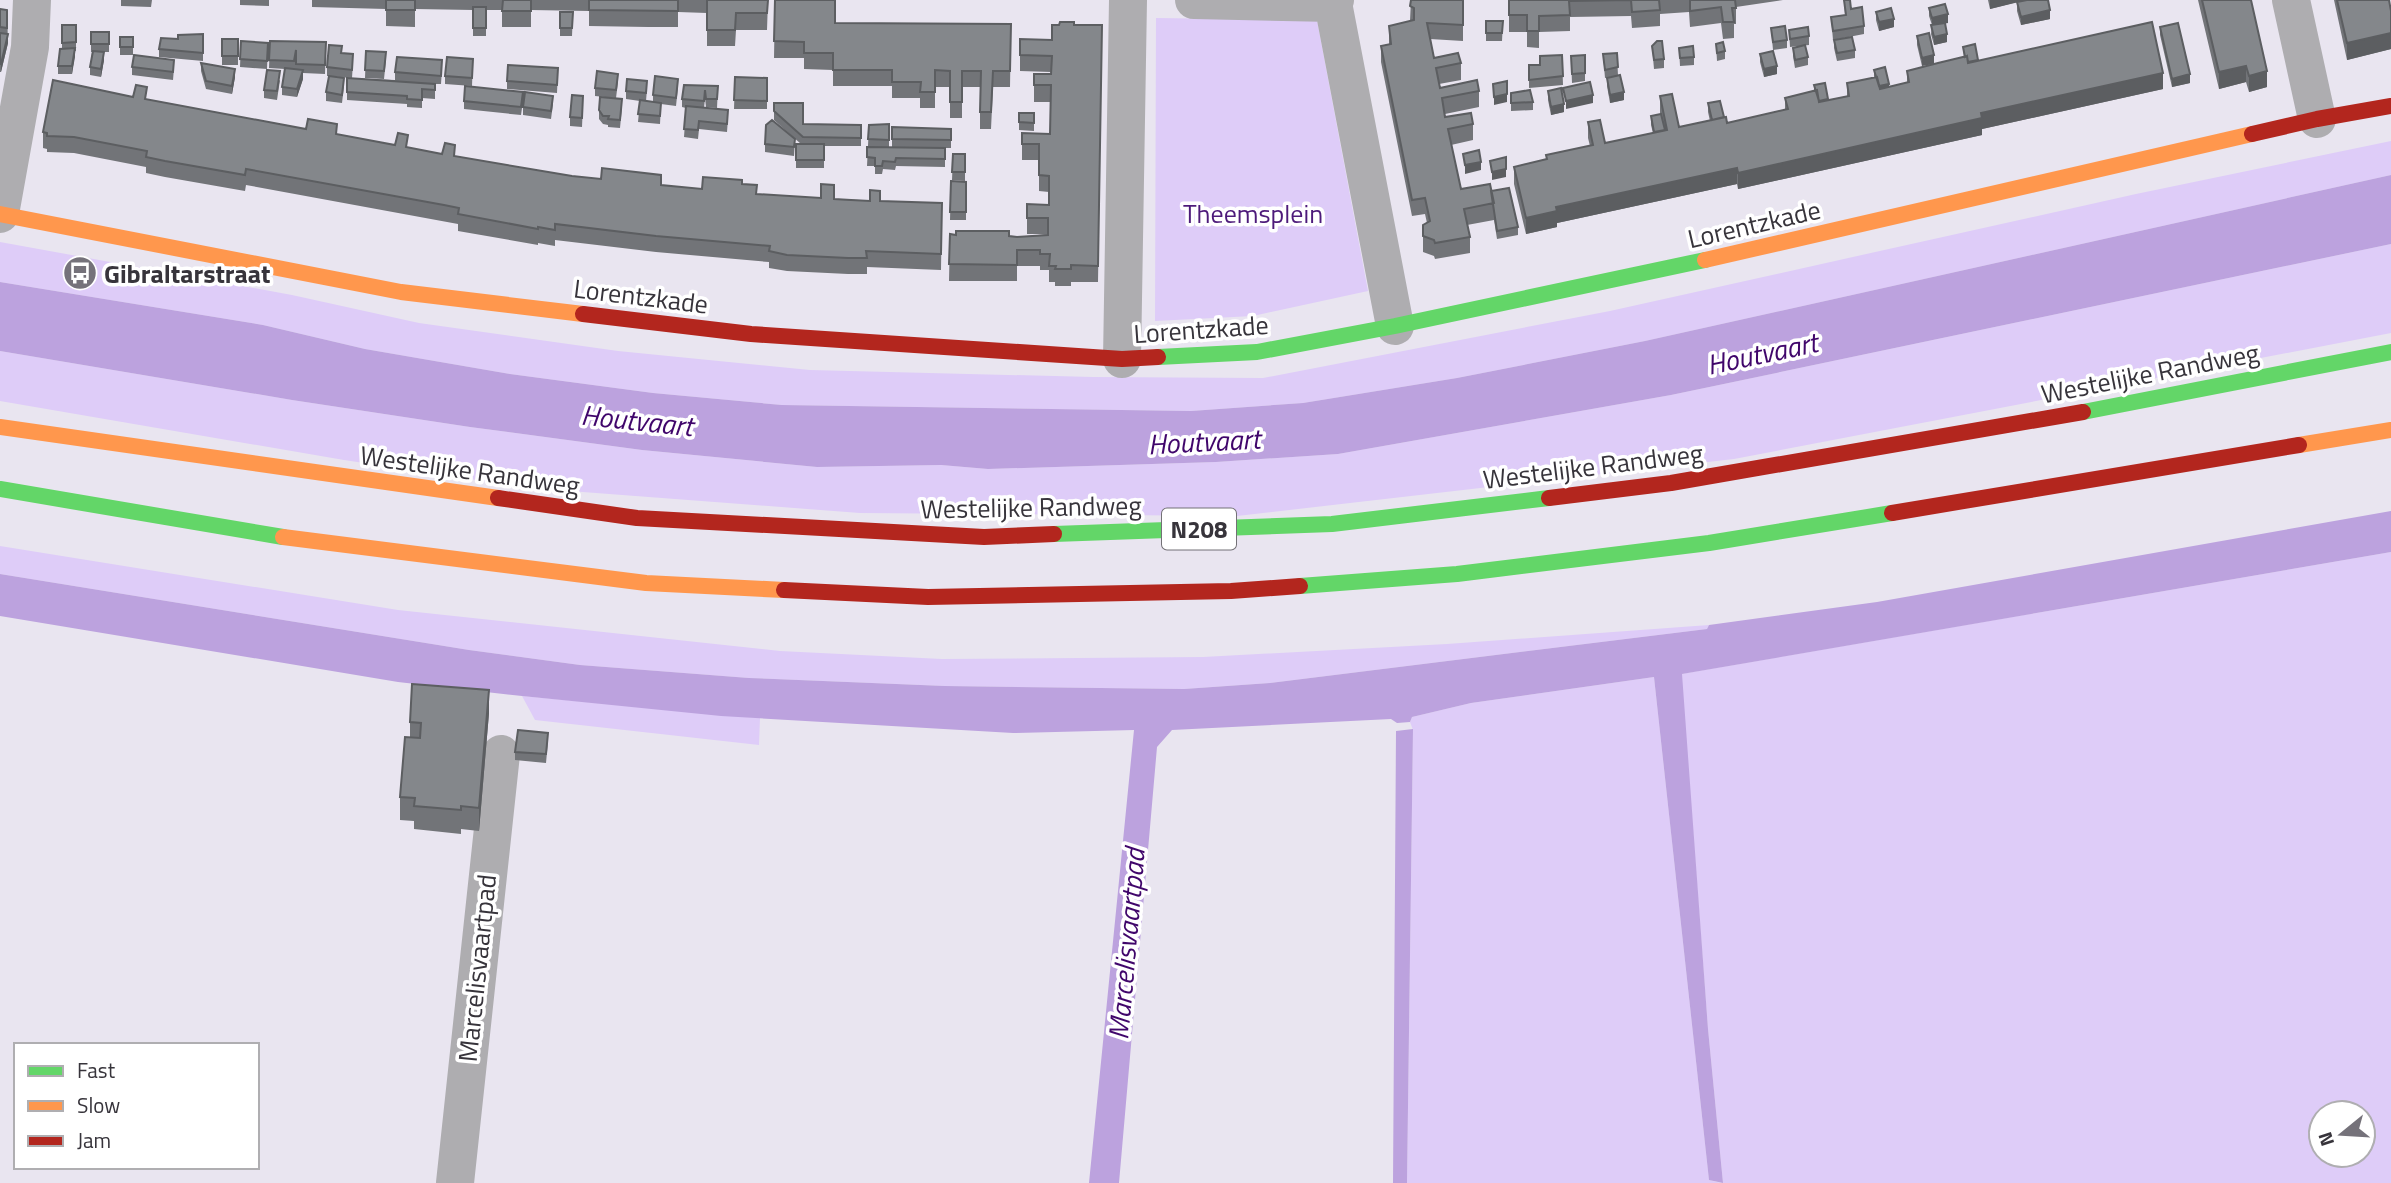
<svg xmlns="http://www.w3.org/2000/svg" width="2391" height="1183" viewBox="0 0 2391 1183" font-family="'Titillium Web',sans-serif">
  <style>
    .green { fill: #deccf8; fill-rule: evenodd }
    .water { fill: #bca2de }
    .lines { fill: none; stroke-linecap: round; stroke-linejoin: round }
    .street { stroke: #aeadb0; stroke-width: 38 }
    .fast { stroke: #63d668; stroke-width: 16 }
    .slow { stroke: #ff974d; stroke-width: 16 }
    .jam { stroke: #b3261e; stroke-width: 16 }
    .wall { fill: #727478 }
    .shaded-wall { fill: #5c5e61 }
    .building { fill: #84878b; stroke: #5c5e61; stroke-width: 2 }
    .labels { text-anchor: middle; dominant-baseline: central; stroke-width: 7; stroke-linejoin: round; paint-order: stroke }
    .shield { fill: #fff; stroke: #737176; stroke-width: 2 }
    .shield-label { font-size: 24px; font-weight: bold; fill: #37343b }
    .park-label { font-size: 26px; fill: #4d1a7a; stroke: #fff }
    .street-label { font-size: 26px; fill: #37343b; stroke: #fff }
    .poi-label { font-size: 26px; font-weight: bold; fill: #37343b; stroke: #fff; text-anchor: start }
    .water-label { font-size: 28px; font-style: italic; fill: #40066b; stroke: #fff }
  </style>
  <rect width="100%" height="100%" fill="#e9e5f0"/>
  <path class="green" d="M1156,18L1317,20L1368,291L1253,316L1155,321Z
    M2391,141V175L1645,341L1457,378L1303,403L1191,411L782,405L653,393L510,374L365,349L263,325L0,282V242L292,295L419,323L618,351L810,370L1093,377L1263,378L1610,311L2136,194Z
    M2391,244V333L1734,459L1237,516L860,513L530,488L344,460L0,401V351L292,400L470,427L642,450L817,467L941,465L988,469L1216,462L1338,454L1671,395Z
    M0,546L398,610L780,651L942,659L1203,657L1447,644L1709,625L1707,629L1270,683L1184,689L945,686L749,678L580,665L469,650L0,574Z
    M2391,552V1183H1723L1708,1029L1681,674ZM2321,1113H2363V1155H2321Z
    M1654,677L1709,1180L1721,1183H1407L1413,730L1410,722L1412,717L1471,703Z
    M522,696L760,718L759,745L535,720Z"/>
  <path class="water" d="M2391,175V244L1671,395L1338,454L1216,462L988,469L941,465L817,467L642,450L470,427L292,400L0,351V282L263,325L365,349L510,374L653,393L782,405L1191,411L1303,403L1457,378L1645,341Z
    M2391,511V552L1682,674L1708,1029L1723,1183L1709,1180L1654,677L1471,703L1412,717L1410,722L1397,723L1391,719L1172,730L1157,747L1119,1183H1089L1134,730L1013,733L721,716L522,696L398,682L0,616V574L469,650L580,665L749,678L945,686L1184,689L1270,683L1707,629L1709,625L1877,602Z
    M1413,729L1407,1183H1393L1396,731Z"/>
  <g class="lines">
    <path class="street" d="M1194,0L1333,3
      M1335,0L1333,3L1395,326
      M2291,0L2317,119
      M0,214L30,47L32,0
      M1122,359L1128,0
      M455,1183L501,754"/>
    <path class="fast" d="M1158,357L1257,352L1395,326L1705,260
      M2083,412L2391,352
      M0,489L283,537
      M1054,534L1332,524L1549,498
      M1300,586L1457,574L1709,543L1892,513"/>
    <path class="slow" d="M0,214L401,292L583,314
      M1705,260L2252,134
      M0,427L498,498
      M2299,445L2391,430
      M283,537L646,583L784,590"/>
    <path class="jam" d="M2252,134L2317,119L2391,106
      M583,314L751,334L1122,359L1158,357
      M498,498L637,518L984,537L1054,534
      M1549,498L1671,483L2083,412
      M1892,513L2299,445
      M784,590L928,597L1231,591L1300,586"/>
  </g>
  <path class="wall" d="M121,0H152L151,7L121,6Z
    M240,0H269V6L240,5Z
    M312,0H768L767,30H736L735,46H707V13L678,12V27H648L589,26V11L531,10V27H502V10H486V36H473V10L415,9V27L386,26V9L312,7Z
    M775,0L835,23L1011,24L1010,87H993L991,129H980V87H962V118H950V87H935V108H920V98H892V86H833V70L804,69V58H774Z
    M1411,0H1463V41L1430,39L1434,58L1461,63V80L1439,84L1440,88L1479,91V107L1445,114V117L1473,124V140L1451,145L1461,189L1491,191L1518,227V235L1497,239L1494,220L1467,225L1470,237V253L1435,259L1434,256L1423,252V225L1427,223L1425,214L1412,216L1381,62V46L1389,44V26L1410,21Z
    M1509,0H1783L1736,7V24H1734V38L1723,39L1721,23L1690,27L1689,12L1660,14V26L1632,28L1631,16L1570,17V31L1539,32V48L1527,47V32H1509Z
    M1844,0L1864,26V34L1833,40L1831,17L1845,15Z
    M1988,0H2027L2050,19L2021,25L2017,11V2L1990,9Z
    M2198,0H2251L2267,87L2249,92L2246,82L2219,89Z
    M2334,0H2389L2391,11V49L2347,60Z
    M1929,8L1948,23H1945L1947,42L1934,45L1931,34L1932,25L1929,16Z
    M0,9L7,10L8,43L1,72H0Z
    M560,12H573L572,36H560Z
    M1876,12L1894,27L1879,31L1876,20Z
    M1486,21H1503L1502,41H1486Z
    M62,25H76V51H75L72,74H58V66L62,49Z
    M1074,25H1102L1098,282H1071V286H1055V282H1049V270H1040V266H1017V281H949L950,234L1017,237L1048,234H1027V204L1049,205V192L1039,191V160H1022V144L1050,134V102H1034V74H1051V72L1020,71V39L1052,40Z
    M2160,27L2190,83L2172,87L2160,35Z
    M1771,28L1787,40V48L1773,50Z
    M1789,30L1809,36V45L1790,47Z
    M91,32H109V52H104V60L101,77L90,75V67L92,52H91Z
    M1929,33L1922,66L1917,45V36Z
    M203,34V61L159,57V49L178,39Z
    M133,37V55H120V47Z
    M222,39H238V65H222Z
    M1834,40L1855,50V58L1837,61L1834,48Z
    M241,41L268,43L267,69L240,67Z
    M270,41L326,42L325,74L303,73V79L297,97L282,95V87L285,69L269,68Z
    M1716,44L1725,51V59L1717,61Z
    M1652,46L1664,59V68L1654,69Z
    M1963,47L1978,61L2163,89L1982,129V135L1738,189L1737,184L1557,223V227L1526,234L1514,184V167L1546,159V155L1590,146L1588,138V122L1605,143L1653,133L1651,125V116L1660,114V96L1679,127L1710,121L1708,112V103L1724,118L1727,123L1785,110V98L1814,91V85L1828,100L1847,96V83L1874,78V70L1889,87L1907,83V71L1964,57Z
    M1679,48L1694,57V65L1680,66Z
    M1793,48L1808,57V65L1795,68L1793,56Z
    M366,51L386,60L384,79L365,78Z
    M342,53L353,62L352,78L327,76V67Z
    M1617,53L1618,76L1624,100L1610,103L1607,86V78L1615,76L1605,78L1603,54Z
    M1760,54L1777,74L1764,77L1760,62Z
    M1562,55L1563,85L1529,88V65H1540Z
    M1585,55V81L1572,83L1571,56Z
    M473,59L472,86L445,84V76Z
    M201,63L235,77L232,94L206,89L201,71Z
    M132,67L174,68L173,80L132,75Z
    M558,68L557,93L507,89V81Z
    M442,69L441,84H435V99L422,98V108L407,107V104L347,100V78L395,80V72Z
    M735,77L767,78V109H734Z
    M280,80L277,100L264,98V90Z
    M618,82L616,98L622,107L620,128L608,127V125L603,124L599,119V110L615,98L595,96V88Z
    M344,86L342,103L326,101V92Z
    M718,86L717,108L706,107L705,98L704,108L728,118L727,132L699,129L698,139L684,137L686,108L682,107V99Z
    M678,87L676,106L661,104L660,124L638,122L640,101L626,99V91L647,89L646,101L653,102V95Z
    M1548,91L1564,112L1551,115L1548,100Z
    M1511,93L1533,102V110L1511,111Z
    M133,97L408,148L572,176L702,189L742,184L757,194L834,199L942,203L941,270L867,267V274H848L787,271L769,268V262L656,252L555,240V246L538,243V245L458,231V224L246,185L245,191L165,177L146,173V167L74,153L47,152V149L43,148V132Z
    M464,101H523L521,115L464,109Z
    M774,103L803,124L861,125V146H824V168H796V144H801L774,120Z
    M553,104L551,119L523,115V107Z
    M583,104L582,127L570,126V117Z
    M1019,113H1034V131L1019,130Z
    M889,124V147H892V127L951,129V148H945V167L896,166L895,170L883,169L882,174H875V166H867L869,125Z
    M795,139L794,156L765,152V144Z
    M953,154H965V181L952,180Z
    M951,181L966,182V220H950Z
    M489,713L479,831L461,829V834L414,829V821L400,820V797L410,737V722Z
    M548,741L546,763L515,760V752Z"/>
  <path class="shaded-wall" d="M1990,0H2027L1990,9Z
    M2050,10V19L2021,25V17Z
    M1948,14V23L1932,26V18Z
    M1894,19V27L1879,31V22Z
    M2391,33V49L2347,60V43Z
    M8,34V43L1,72V64Z
    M1947,34V42L1934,45V37Z
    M75,48V57L72,74V66Z
    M104,52V60L101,77V69Z
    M1934,55V64L1922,66V58Z
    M1777,66V74L1764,77V69Z
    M2246,66V82L2219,89V72Z
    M235,69V77L232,94V86Z
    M303,70V79L297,97V89Z
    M2267,71V87L2249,92V76Z
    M2163,73V89L1982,129V135L1738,189V173L1981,113Z
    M2190,74V83L2172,87V79Z
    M1889,84V92L1878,94V86Z
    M1624,92V100L1610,103V95Z
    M1507,94V102L1494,105V97Z
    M1593,95V103L1566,109V101Z
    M1564,104V112L1551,115V107Z
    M1481,162V170L1465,174V165Z
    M1737,168V184L1557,223V227L1526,234V218L1556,207Z
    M1506,169V177L1492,180V172Z
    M489,690V713L479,831V808Z"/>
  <path class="building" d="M386,0H415V10H386Z
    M503,0H531V11H502Z
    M589,0H678V11L589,10Z
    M707,0H768L767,13H736L735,30H707Z
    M775,0H835V23L1011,24L1010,71H993L991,112H980L981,71H962V102H950V71L935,70V92H920L921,82H892V70H833V53H804V42L774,41Z
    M1411,0H1463V25L1427,23L1434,58L1458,53L1461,63L1436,68L1440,88L1477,80L1479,91L1442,98L1445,117L1471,113L1473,124L1448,129L1461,189L1490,184L1494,203L1464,209L1470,237L1435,243L1434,240L1423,236V225L1430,221L1425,198L1412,200L1381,46L1391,44L1389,26L1414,20V8L1410,6Z
    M1509,0H1659L1660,10L1632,12L1631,0L1569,1L1570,15L1539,16V31H1527V15H1509Z
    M1690,0H1735L1736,8H1732L1734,22H1723L1721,7L1690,11Z
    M1844,0H1850L1851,9L1862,7L1864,26L1833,31L1831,17L1846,15Z
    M2027,0H2048L2050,10L2021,17L2017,2Z
    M2202,0H2251L2267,71L2249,76L2246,66L2219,72Z
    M2337,0H2389L2391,11V33L2347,43Z
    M1945,4L1948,14L1932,18L1929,8Z
    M473,7H486V28H473Z
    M1891,8L1894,19L1879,22L1876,12Z
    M0,9L7,10V28L0,27Z
    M560,12H573L572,28H560Z
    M1486,21H1503L1502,33H1486Z
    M1060,22H1074V25H1102L1098,266L1071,265V269H1055L1056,266H1049L1050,254H1040V250H1017V265L949,264L950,234L956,235V231H1009V236L1017,237L1048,235V218H1027V204L1049,205V176L1039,175V144H1022V133L1050,134L1051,85H1034V74H1051L1052,56L1020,55V39L1052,40V25H1059Z
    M2152,22L2163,73L1981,113L1982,118L1738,173L1737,168L1556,207L1557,211L1526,218L1514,167L1547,159L1546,155L1593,145L1588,122L1600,120L1605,143L1667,130L1660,96L1672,94L1679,127L1726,117L1727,123L1788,109L1785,98L1817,90L1819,102L1849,96L1847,83L1877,77L1880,89L1909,82L1907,71L1938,63L1967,56L1968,63Z
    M1945,23L1947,34L1934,37L1931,25Z
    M2178,23L2190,74L2172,79L2160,27Z
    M62,25H76V42L62,43Z
    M1785,26L1787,40L1773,42L1771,28Z
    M1808,27L1809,36L1790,39L1789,30Z
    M91,32H109V44H91Z
    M0,33L8,34L1,64H0Z
    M1929,33L1934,55L1922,58L1917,36Z
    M203,34V53L159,49L161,38L178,39V35Z
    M120,37H133V47H120Z
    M1852,37L1855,50L1837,53L1834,40Z
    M222,39H238V56H222Z
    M241,41L268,43L267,61L240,59Z
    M270,41L326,42L325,65L296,64V50L294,61L269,60Z
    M1657,41H1662L1664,59L1654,60L1652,46Z
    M1723,42L1725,51L1717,53L1716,44Z
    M1975,44L1978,60L1968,62L1967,56L1965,57L1963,47Z
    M329,45L342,46L341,53L353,54L352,70L327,67Z
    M1805,45L1808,57L1795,60L1793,48Z
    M1693,46L1694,57L1680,58L1679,48Z
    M75,48L72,66H58L60,49Z
    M93,51L104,52L101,69L90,67Z
    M366,51L386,52L384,71L365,70Z
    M1773,51L1777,66L1764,69L1760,54Z
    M1617,53L1618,67L1605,70L1603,54Z
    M134,55L174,60L173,72L132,67Z
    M1562,55L1563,76L1529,80V65H1540V56Z
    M1585,55V73L1572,74L1571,56Z
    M397,57L442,60L441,76L395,72Z
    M447,57L473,59L472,78L445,76Z
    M201,63L235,69L232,86L206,81Z
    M508,65L558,68L557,85L507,81Z
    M1885,67L1889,84L1879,86L1874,70Z
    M285,68L303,70L297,89L282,87Z
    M267,70L280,71L277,91L264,90Z
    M597,71L618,74L616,90L595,88Z
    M1620,75L1624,92L1610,95L1607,78Z
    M329,76L344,78L342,95L326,92Z
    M655,76L678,79L676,98L653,95Z
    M735,77L767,78V101L734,100Z
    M347,78L435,84V90L422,89V100L407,99V96L347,92Z
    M627,79L647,81L646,93L626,91Z
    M53,80L133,97L136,85L147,87L145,99L306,129L308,119L337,124L336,134L395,145L398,133L408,135L406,147L442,154L445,143L455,145L454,156L572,176L601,179L602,168L661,175V185L702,189L703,177L742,180V184L757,185L756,194L821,198V184L834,185V199L851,200L870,201V190L880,191V201L942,203L941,254L866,251L867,258H848L787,255L769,251L770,246L656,236L555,224V230L538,227V229L458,214L459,208L444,205L246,169L245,175L165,161L146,157L147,151L74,137L47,136V133L43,132Z
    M1507,81V94L1494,97L1493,84Z
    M1590,82L1593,95L1566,101L1563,88Z
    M1825,83L1828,99L1819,101L1814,85Z
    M684,85L718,86L717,99H706L705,90L704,101L682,99Z
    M465,86L523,92L521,107L464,101Z
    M1561,88L1564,104L1551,107L1548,91Z
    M1530,90L1533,102L1511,103V93Z
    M525,92L553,96L551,111L523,107Z
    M572,95L583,96L582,118L570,117Z
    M600,97L622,99L620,120L608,119L609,116H603L599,110Z
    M640,100L661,103L660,116L638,114Z
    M1720,101L1724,117L1712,120L1708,103Z
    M774,103H803V124L861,125V138L803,137L774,111Z
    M686,106L728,110L727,124L699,121L698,130L684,129Z
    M1019,113H1034V123L1019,122Z
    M1661,114L1665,130L1654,132L1651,116Z
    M772,120L795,139L794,147L765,144L766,125Z
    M889,124V140L868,139L869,125Z
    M892,127L951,129V140L892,139Z
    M796,144H824V160H796Z
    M867,147L945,148V159L896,158L895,162L883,161L882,166H875V158L867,157Z
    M1479,150L1481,162L1465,165L1463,154Z
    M953,154H965V172H952Z
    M1506,157V169L1492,172L1490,161Z
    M951,181L966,182V212H950Z
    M1509,188L1518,227L1497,231L1491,191Z
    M412,684L489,690L479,808L461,806V810L414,806L415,798L400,797L405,737L420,738L421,723L410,722Z
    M518,730L548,733L546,754L515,752Z"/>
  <defs>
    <g id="bus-disc" transform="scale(1.75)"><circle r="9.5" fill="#75727a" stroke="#fff"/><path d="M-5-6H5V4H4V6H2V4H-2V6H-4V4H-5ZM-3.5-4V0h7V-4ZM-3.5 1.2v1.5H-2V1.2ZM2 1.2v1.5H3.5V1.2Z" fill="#fff"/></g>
  </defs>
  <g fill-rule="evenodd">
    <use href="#bus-disc" x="80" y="273"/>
  </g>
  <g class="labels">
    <rect class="shield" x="1162" y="508.5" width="74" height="41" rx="5"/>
    <g class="shield-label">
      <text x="1199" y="529">N208</text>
    </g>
    <g class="park-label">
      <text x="1253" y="213">Theemsplein</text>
    </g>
    <g class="street-label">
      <text transform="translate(1754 224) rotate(-13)">Lorentzkade</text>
      <text transform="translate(641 296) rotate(7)">Lorentzkade</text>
      <text transform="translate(1201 329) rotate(-4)">Lorentzkade</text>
      <text transform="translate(2150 373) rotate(-11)">Westelijke Randweg</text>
      <text transform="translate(1593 466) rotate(-7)">Westelijke Randweg</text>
      <text transform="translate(470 470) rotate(8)">Westelijke Randweg</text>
      <text transform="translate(1031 507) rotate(-1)">Westelijke Randweg</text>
      <text transform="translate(477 968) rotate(-84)">Marcelisvaartpad</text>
    </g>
    <g class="poi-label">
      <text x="104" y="273">Gibraltarstraat</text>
    </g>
    <g class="water-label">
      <text transform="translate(1762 353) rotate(-12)">Houtvaart</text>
      <text transform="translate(637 420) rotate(6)">Houtvaart</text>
      <text transform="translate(1204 441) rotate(-3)">Houtvaart</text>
      <text transform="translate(1126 944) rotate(-85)">Marcelisvaartpad</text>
    </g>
  </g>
  <rect x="14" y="1043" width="245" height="126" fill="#ffffff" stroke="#afaeb1" stroke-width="2"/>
  <rect x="28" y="1066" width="35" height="10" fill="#63d668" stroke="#afaeb1" stroke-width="2"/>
  <text x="77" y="1078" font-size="21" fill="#37343b">Fast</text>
  <rect x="28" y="1101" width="35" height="10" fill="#ff974d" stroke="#afaeb1" stroke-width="2"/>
  <text x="77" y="1113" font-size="21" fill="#37343b">Slow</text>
  <rect x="28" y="1136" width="35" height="10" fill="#b3261e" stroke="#afaeb1" stroke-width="2"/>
  <text x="77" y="1148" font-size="21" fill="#37343b">Jam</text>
  <g transform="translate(2342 1134) rotate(252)"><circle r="33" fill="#ffffff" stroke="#afaeb1" stroke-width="2"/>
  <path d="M0-5L12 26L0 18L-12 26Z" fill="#75727a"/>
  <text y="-10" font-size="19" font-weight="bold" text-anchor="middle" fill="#37343b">N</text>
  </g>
</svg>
